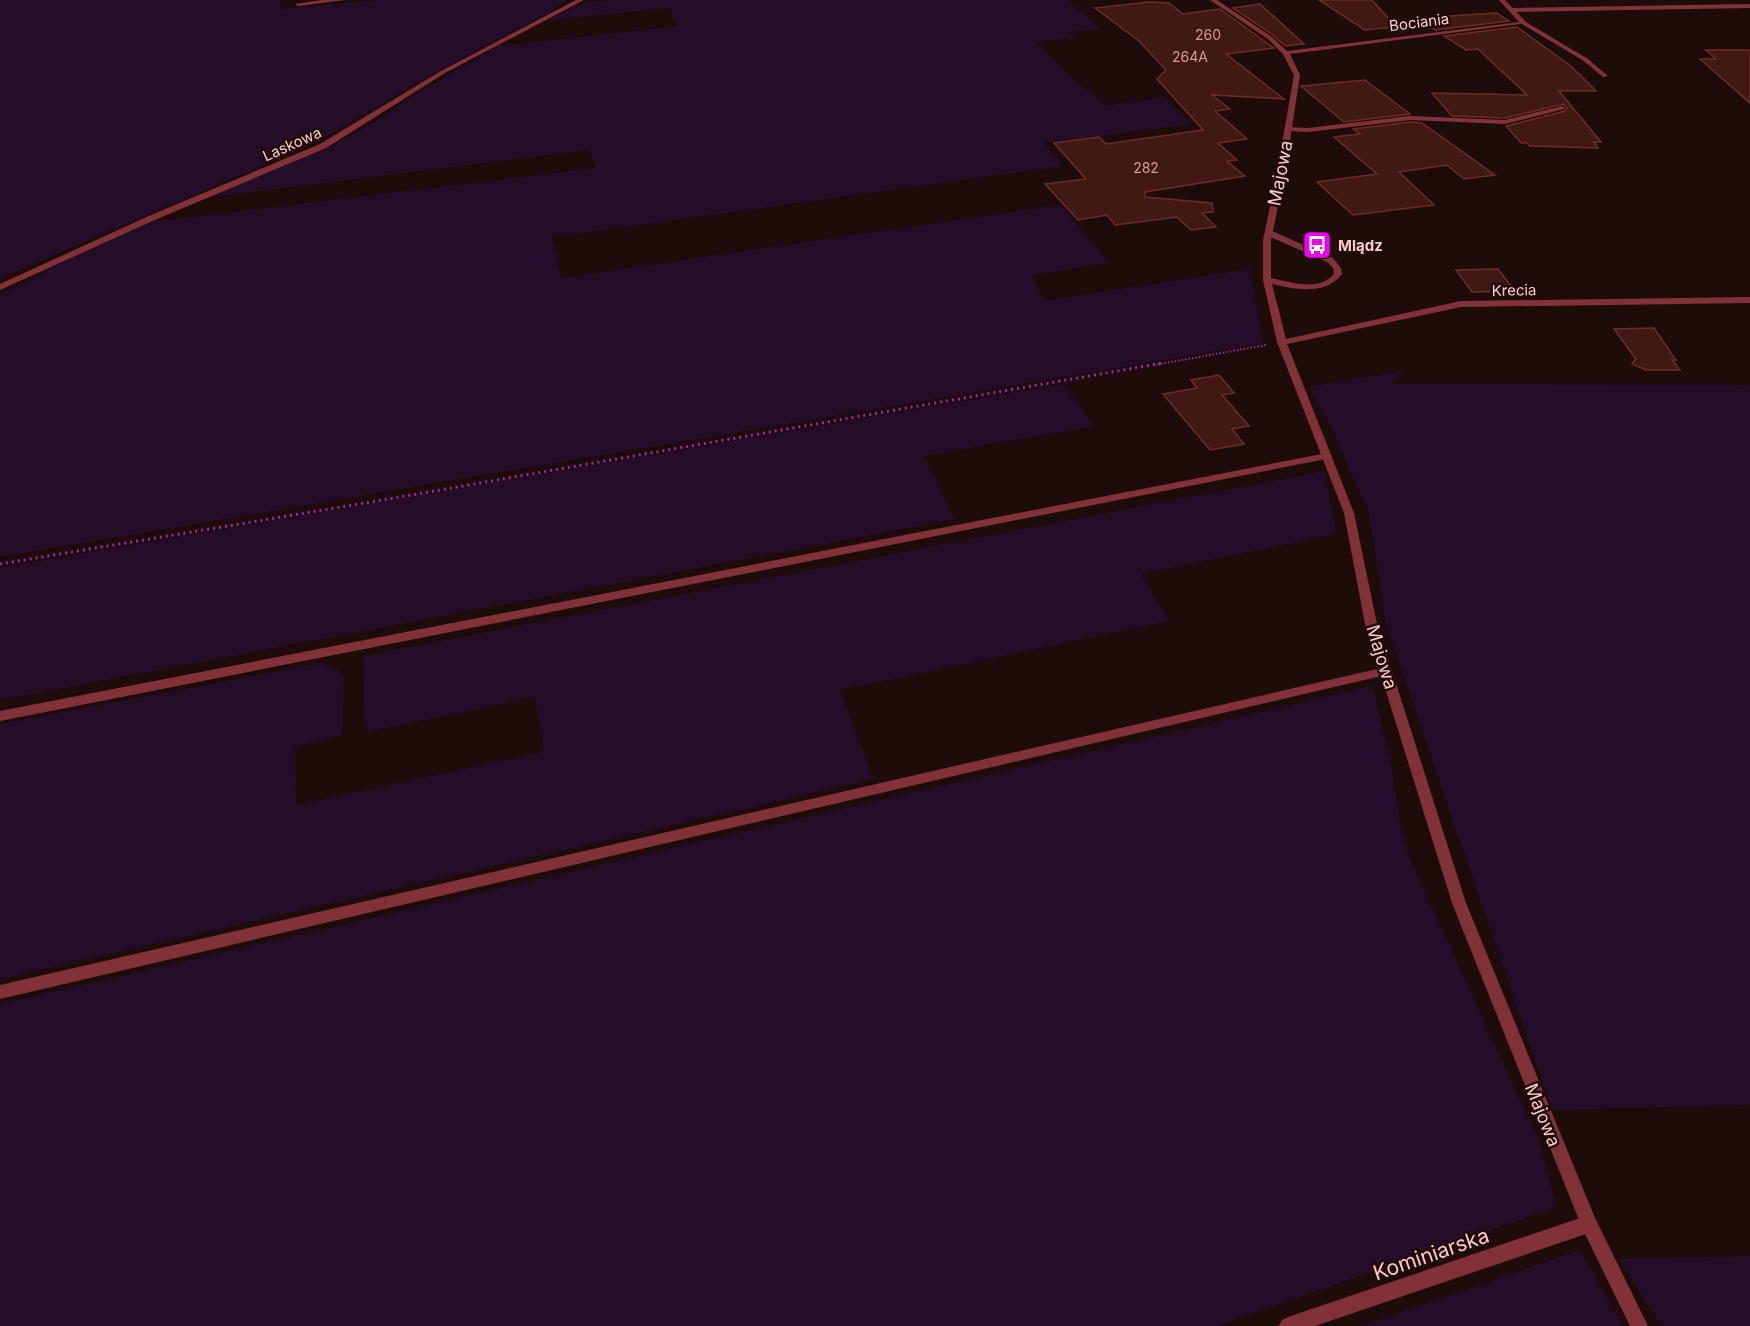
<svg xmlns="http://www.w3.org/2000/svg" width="1750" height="1326" viewBox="0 0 1750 1326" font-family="Inter,sans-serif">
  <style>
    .green { fill: #240d29 }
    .building { fill: #401915; stroke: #6e2c26; stroke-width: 1.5 }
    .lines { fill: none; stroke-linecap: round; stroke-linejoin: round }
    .path-far1 { stroke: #9d25b6; stroke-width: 2; stroke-dasharray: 1.5 2; stroke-linecap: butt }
    .path { stroke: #9d25b6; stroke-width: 3; stroke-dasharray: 2 4; stroke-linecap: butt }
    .service { fill: #813238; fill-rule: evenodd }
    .minor { fill: #813238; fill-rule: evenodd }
    .labels { text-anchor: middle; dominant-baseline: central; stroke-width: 5; stroke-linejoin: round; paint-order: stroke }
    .far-number-label { font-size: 14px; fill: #cf9c9b }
    .far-street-label { font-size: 15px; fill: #ffc8c8; stroke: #1e0c0b }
    .far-poi-label { font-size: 15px; font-weight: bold; fill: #ffc8c8; stroke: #1e0c0b; text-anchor: start }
    .street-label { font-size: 18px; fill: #ffc8c8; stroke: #1e0c0b }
    .near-street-label { font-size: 21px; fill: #ffc8c8; stroke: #1e0c0b }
  </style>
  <rect width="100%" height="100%" fill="#1e0c0b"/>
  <path class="green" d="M0,0H280V9L380,0H566L548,13L449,65L315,143L0,278Z
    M610,0H1068L1100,29L1069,32L1075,38L1037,42C1057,66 1082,87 1106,106L1164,97L1192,124L1043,143L1063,166L552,237L561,278L1060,205L1109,263L1032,275L1044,301L1250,269L1263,343L0,557V295L75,256L152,222L596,168L589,150L211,197L336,143L382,118L407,99L498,46L678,26L669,8L548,20L583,3Z
    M1403,371L1392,384L1750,385V1105L1552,1110L1386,624L1369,512L1331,427L1309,387Z
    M1063,384L1094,426L923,456L955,519L0,700V568Z
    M1325,471L1336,534L1141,574L1169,621L840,690L874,779L0,979V724L322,663L344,674L342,735L295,747L296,805L544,752L535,697L365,732L363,656Z
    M1373,686L1391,765L1401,829L1409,857L1540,1143L1557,1207L1216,1326H0V1004Z
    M1580,1250L1623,1326H1361L1367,1324Z
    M1750,1256V1326H1662L1619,1259Z"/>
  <path class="building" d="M1319,0H1372L1396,27L1365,30Z
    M1149,2L1169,3L1183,14L1220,9L1274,48L1226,54L1284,99L1212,95L1230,109L1215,111L1247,139L1218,143L1237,160L1227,161L1245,176L1145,192V197L1212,203L1213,212L1202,213L1216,227L1191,230L1177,217L1115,225L1107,215L1078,220L1045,184L1086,179L1054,143L1099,137L1106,144L1203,130L1157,79L1166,70L1139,41L1095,8Z
    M1260,4L1304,44L1285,46L1273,35L1233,8Z
    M1497,13L1509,21L1435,30L1416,18Z
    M1517,27L1571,66L1596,91H1559L1601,142H1594L1598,148L1530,146L1527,143H1521L1506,126L1565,111L1567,108L1563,104L1505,118L1452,116L1432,93L1527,95L1478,49L1466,50L1444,36Z
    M1706,50H1750V103L1700,59H1716Z
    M1365,80L1410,114L1344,122L1301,86Z
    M1410,122L1422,123L1495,175L1464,179L1447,165L1399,172L1434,205L1353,215L1317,182L1377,174L1334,137L1360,134L1353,129Z
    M1498,269L1515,291L1472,292L1456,270Z
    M1654,328L1676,360H1672L1680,370H1646L1632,364L1636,359L1614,329Z
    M1219,375L1234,393L1222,395L1249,426L1232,429L1244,444L1210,450L1163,394L1197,388L1191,380Z"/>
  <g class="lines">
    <path class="path-far1" d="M1154,365L1266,345"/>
    <path class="path" d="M0,564L383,500L1163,363"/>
    <path class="service" d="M322,0H345L298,6L295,4Z
      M1750,4V8L1512,12L1509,10L1512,8Z
      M1522,22H1526L1588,59L1608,76L1603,77L1584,61L1522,24Z
      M1562,106L1565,108L1564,109L1505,124L1410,120L1308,132L1288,131L1284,129L1288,127L1308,128L1410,116L1505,120Z
      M1266,231H1272L1333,258L1341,268L1342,274C1324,298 1289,288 1264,282L1263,280L1267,277C1287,281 1318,293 1334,274L1333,268L1327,262L1266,235Z
      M1327,453L1332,456L1331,458L0,721V711Z
      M1386,667L1392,671L1390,674L0,999V985Z
      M1589,1215L1595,1218L1598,1224L1595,1230L1589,1233L1315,1326H1279L1282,1320L1288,1317Z"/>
    <path class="minor" d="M576,0H584L445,73L326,148L157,219L0,290V284L151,215L320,144L441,71Z
      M1210,0H1217L1272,37L1287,51L1519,22L1499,0H1505L1527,23L1290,54L1300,75L1285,173L1271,240V280L1286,339L1461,301L1750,297V303L1461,307L1287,344L1354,513L1377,624L1466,903L1595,1218L1648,1326H1630L1583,1230L1452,903L1365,624L1344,513L1277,342L1263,280V240L1277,173L1294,75L1283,54L1268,39Z"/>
  </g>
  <defs>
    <g id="bus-square" transform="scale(1.5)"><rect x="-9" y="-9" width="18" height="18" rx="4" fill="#f000f3" stroke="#1e0c0b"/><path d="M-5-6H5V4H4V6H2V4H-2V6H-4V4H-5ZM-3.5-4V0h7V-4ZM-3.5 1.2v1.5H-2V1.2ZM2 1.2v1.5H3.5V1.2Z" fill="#fff"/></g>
  </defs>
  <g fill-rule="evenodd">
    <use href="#bus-square" x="1317" y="245"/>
  </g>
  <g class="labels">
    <g class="far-number-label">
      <text x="1208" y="34">260</text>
      <text x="1190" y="56">264A</text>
      <text x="1146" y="167">282</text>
    </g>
    <g class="far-street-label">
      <text transform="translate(1419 22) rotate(-7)">Bociania</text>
      <text transform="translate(292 144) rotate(-24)">Laskowa</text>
      <text transform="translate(1514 290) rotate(-1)">Krecia</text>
    </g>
    <g class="far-poi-label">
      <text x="1338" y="245">Mlądz</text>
    </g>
    <g class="street-label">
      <text transform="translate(1280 173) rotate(-79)">Majowa</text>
      <text transform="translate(1382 657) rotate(73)">Majowa</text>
      <text transform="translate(1543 1115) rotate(68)">Majowa</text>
    </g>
    <g class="near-street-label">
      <text transform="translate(1431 1254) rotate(-19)">Kominiarska</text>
    </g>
  </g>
</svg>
